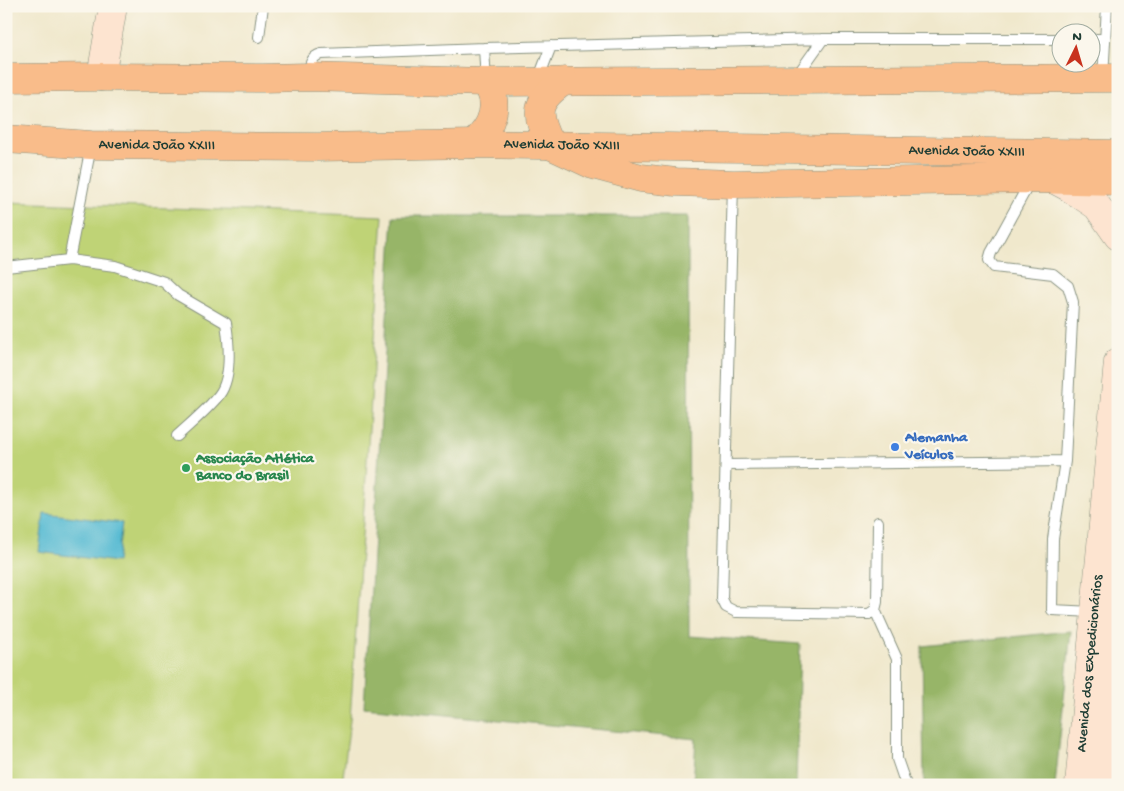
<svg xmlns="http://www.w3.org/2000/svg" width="1124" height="791" viewBox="0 0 1124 791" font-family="'Gochi Hand',sans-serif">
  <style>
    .green { fill: #bfd376; stroke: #6f8855 }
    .forest { fill: #97b567; stroke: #5b794e }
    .water { fill: #53b9d2; stroke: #397b83 }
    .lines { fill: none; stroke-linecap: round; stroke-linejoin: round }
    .lane-casing { stroke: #889280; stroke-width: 12 }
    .secondary-casing { stroke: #889280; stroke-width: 29 }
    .primary-casing { stroke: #889280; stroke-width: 29 }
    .lane { stroke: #fff; stroke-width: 10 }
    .secondary { stroke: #fde4d0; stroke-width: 28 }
    .primary { stroke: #f9bc8a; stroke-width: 28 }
    .shop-dot { fill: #3f7fe0; stroke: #fbf7ec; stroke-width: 2 }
    .leisure-dot { fill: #2e9e5b; stroke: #fbf7ec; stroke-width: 2 }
    .labels { text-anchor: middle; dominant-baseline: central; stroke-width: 4.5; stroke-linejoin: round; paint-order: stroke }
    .street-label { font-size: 15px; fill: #1f3d34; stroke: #fbf7ec }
    .shop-label { font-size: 15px; font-weight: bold; fill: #366cbe; stroke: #fbf7ec; text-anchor: start }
    .leisure-label { font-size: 15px; font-weight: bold; fill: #27864d; stroke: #fbf7ec; text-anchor: start }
  </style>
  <rect width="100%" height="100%" fill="#fbf7ec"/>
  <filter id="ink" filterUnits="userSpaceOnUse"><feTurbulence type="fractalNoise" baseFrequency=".02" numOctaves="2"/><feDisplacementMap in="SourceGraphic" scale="10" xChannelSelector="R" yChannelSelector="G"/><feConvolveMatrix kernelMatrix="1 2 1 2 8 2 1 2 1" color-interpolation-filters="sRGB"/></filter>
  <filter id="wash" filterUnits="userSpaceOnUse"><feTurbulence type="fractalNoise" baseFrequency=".0096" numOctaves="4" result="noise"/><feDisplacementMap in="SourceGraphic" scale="20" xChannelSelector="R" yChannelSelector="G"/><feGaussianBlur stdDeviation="1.12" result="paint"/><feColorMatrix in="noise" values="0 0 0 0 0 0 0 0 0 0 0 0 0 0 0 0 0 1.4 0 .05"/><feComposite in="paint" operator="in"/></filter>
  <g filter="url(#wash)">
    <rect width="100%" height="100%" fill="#f0e8cc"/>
    <path class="green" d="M6,202L383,216L350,720L342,785H6Z"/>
    <path class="forest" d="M393,216H688L689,636L800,644L796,785H693L696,739L364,707Z
      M1071,631L1055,785H924L922,646Z"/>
    <path class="water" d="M44,513L122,523L117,562L39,552Z"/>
  </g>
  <g filter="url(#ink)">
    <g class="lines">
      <g class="lane-casing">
        <path id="lane" d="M259,37L263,6
          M1092,39H1105
          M484,48L486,82
          M308,76C310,66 310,57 321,54L484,48L823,39H1062
          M796,77L823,39
          M1103,78L1107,6
          M538,80L551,46
          M1030,182L991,253L989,260L994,267L1053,274L1068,286L1073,302L1065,461L1053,539L1052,610L1093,612
          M733,185L722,599L726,607L736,612L869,614L875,610L877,602L878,522
          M69,260L91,146
          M6,267L69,260L115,266L164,282L178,295L226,323C229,343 232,378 219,395C207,410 191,423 177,436
          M727,465L1065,461
          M875,610L897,659V759L906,785"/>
      </g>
      <g class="secondary-casing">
        <g id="secondary">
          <path d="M101,77L113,6"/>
          <path d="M1053,179L1070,188L1097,206L1118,236"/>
          <path id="s1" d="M1079,785L1118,362"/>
          <path d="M1100,785L1106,698L1118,590"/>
        </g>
      </g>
      <g class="primary-casing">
        <g id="primary">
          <path d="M6,78L101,77L263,78L308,77L486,82L1118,78"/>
          <path d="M564,81C534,102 535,114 550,145L593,165L641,178L676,182L733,184L1032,179L1118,181"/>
          <path id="s2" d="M6,139L91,145L318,147L473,144L1118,154"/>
          <path d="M473,144C492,127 501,104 486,82"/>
        </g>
      </g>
      <use href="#lane" class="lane"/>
      <use href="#secondary" class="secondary"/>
      <use href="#primary" class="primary"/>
    </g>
  </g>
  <circle class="shop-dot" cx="895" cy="447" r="5"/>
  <circle class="leisure-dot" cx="186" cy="468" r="5"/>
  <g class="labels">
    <g class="street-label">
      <text stroke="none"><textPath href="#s2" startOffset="556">Avenida João XXIII</textPath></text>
      <text stroke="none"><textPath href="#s2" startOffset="151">Avenida João XXIII</textPath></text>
      <text stroke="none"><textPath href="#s2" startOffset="961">Avenida João XXIII</textPath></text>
      <text stroke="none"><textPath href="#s1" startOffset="122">Avenida dos Expedicionários</textPath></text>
    </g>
    <g class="shop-label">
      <text x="905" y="438">Alemanha<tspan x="905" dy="17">Veículos</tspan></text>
    </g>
    <g class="leisure-label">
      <text x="196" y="459">Associação Atlética<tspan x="196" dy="17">Banco do Brasil</tspan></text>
    </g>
  </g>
  <rect width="1124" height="791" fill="none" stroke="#fbf7ec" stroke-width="25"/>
  <g transform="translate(1076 48) rotate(5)"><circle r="24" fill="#fbf7ec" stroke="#a3ada2"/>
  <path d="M0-4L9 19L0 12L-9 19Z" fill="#c8321e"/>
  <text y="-8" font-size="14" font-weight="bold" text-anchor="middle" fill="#1f3d34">N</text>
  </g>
</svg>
